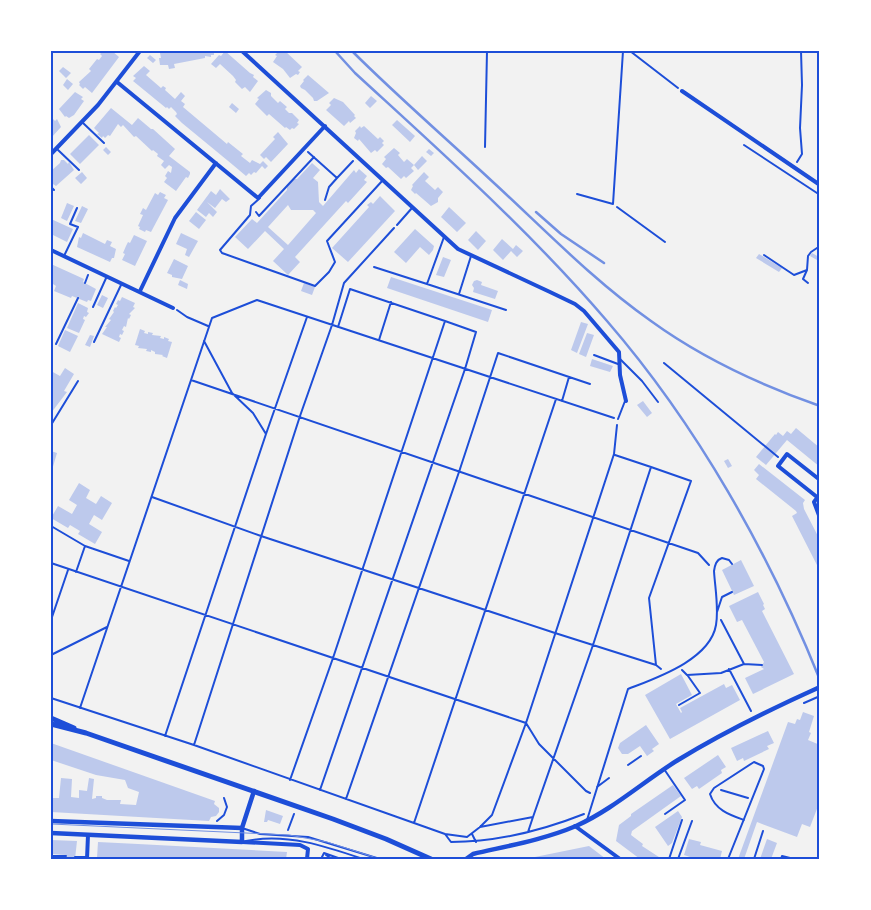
<svg xmlns="http://www.w3.org/2000/svg" width="871" height="910" viewBox="0 0 871 910" font-family="'Nunito Sans',sans-serif">
  <style>
    .building { fill: #bdc9ec; fill-rule: evenodd }
    .lines { fill: none; stroke-linecap: round; stroke-linejoin: round }
    .path { stroke: #1d4ed8; stroke-width: 2 }
    .service { stroke: #1d4ed8; stroke-width: 2 }
    .minor { stroke: #1d4ed8; stroke-width: 4 }
    .tertiary { stroke: #1d4ed8; stroke-width: 4.5 }
    .secondary { stroke: #1d4ed8; stroke-width: 5 }
    .tram { stroke: #7290e2; stroke-width: 1 }
    .rail { stroke: #7290e2; stroke-width: 2.5 }
    .neatline { fill: none; stroke: #1d4ed8; stroke-width: 2 }
  </style>
  <rect width="100%" height="100%" fill="#f2f2f2"/>
  <path class="building" d="M103,51H112L119,57L92,93L85,87L83,89L79,85L80,84L79,82L91,71L89,69L97,59L99,60L102,56L100,54Z
    M169,51H214V55H211V57L205,56V58L174,64L175,68L169,69L168,65H160L159,58H161L160,53Z
    M225,51L250,73L254,75L253,77L258,81L250,92L245,87L242,89L235,82L236,80L233,76L220,64L216,68L211,64L219,55L221,56Z
    M282,51H285L302,67L298,71L300,72L298,75L296,74L290,78L283,69L273,62L277,56L275,55L278,52L280,53Z
    M150,55L156,60L153,63L147,58Z
    M144,66L150,71L146,75L161,88L163,86L166,88L165,90L175,99L181,92L185,96L181,101L185,104L183,107L227,144L228,142L243,154L241,156L250,163L252,160L260,164L263,161L268,166L265,169L262,166L256,173L254,172L251,175L249,173L246,176L233,165L182,123L175,116L177,114L176,112L171,107L169,109L167,107L166,108L133,81L136,78L133,76Z
    M63,67L71,73L66,78L59,71Z
    M308,75L329,93L317,101H314L313,98L305,90L301,88L300,86L304,81L303,80Z
    M67,79L73,84L68,90L63,85Z
    M266,90L271,93V96L278,103L280,101L287,107L285,109L289,113H292L299,120L297,123L299,124L294,129L292,128L290,130L286,127L285,128L269,114L267,116L255,104L259,99L257,98Z
    M75,92L83,97L81,99L84,101L74,115L69,118L66,116L65,117L59,109Z
    M371,96L377,101L370,108L365,103Z
    M334,98L343,102L355,115L354,116L356,118L350,123L349,121L344,126L326,110L331,105L329,103Z
    M232,103L239,109L236,113L229,107Z
    M111,108L132,125L138,118L151,129H153L175,149L169,156L190,172V174L188,178L186,177L176,191L164,182L167,178L165,176L168,171L171,173L172,167L169,165L165,169L161,165L164,161L157,156L158,154L153,150L152,151L136,136L134,137L123,125L121,127L118,124L110,136L108,135L105,138L103,136L102,138L97,134L99,133L94,128Z
    M51,117L55,121L57,119L61,127L51,138Z
    M397,120L415,136L410,142L392,125Z
    M360,126L361,128L364,126L378,139L380,137L384,141L382,143L384,145L377,152L375,150L371,153L359,139L358,141L354,138L356,133L355,131Z
    M278,132L288,144L271,162L266,157L264,159L260,155L275,139L273,137Z
    M89,135L99,145L80,164L70,154Z
    M106,147L111,152L108,155L103,150Z
    M394,148L400,153L398,155L404,162L407,159L414,165L411,168L414,171L406,178L404,176L401,179L388,167L386,168L382,164L386,159L384,157Z
    M429,149L434,153L431,156L426,152Z
    M422,156L427,161L418,170L414,165Z
    M61,160H64L68,164L69,162L74,170L56,186L53,184L51,185V171L60,163Z
    M312,163L320,170L313,178L318,182L319,202L323,206L354,170L356,173L359,169L367,176L364,180L367,182L348,203L346,201L295,257L300,262L288,275L273,261L284,249L265,231L248,249L235,237L252,219L257,223L287,190V187L294,179H297ZM288,205L291,210H313L316,213L288,245L268,227Z
    M82,172L87,178L81,184L75,178Z
    M424,172L429,177L425,181L435,190L438,187L443,192L438,198V202L431,206L416,193L415,194L411,190L413,186L412,185Z
    M220,189L230,199L226,202L222,199L215,208L207,202L217,212L213,217L209,213L206,217L197,210L211,191L216,195Z
    M160,192L166,195L164,198L168,200L151,232L146,230L145,232L139,229L140,227L138,226L143,215L140,214L143,208L146,210L155,193L158,195Z
    M380,196L395,211L348,262L332,248L369,207L367,205L371,202L373,204Z
    M67,203L74,206L67,221L61,218Z
    M82,206L88,209L81,223L75,221Z
    M449,207L466,223L457,232L441,217Z
    M196,212L206,220L199,229L189,221Z
    M51,219L73,229L67,242L51,234Z
    M415,229L434,246L433,250L429,255L420,247L406,263L394,252Z
    M476,231L486,241L478,250L468,240Z
    M83,233L105,244L107,240L112,242L110,246L116,249L114,258H112L110,262L77,247L79,237L81,238Z
    M181,233L198,241L189,257L185,255L187,249L176,244Z
    M134,235L147,241L135,266L122,260L125,254L123,253L126,246L128,242L130,243Z
    M502,239L513,249L516,245L523,251L517,257L511,251L503,260L493,250Z
    M812,253L819,257L817,260L810,256Z
    M759,254L782,268L779,272L756,258Z
    M443,257L451,260L444,277L436,275Z
    M174,259L188,266L182,279L172,277V275L167,273Z
    M51,264L84,279L83,282L96,289L91,301L88,300L87,302L72,296L71,298L54,291L56,286L53,284L51,287Z
    M391,277L492,310L488,322L387,288Z
    M180,280L188,284L187,289L178,285Z
    M477,280L482,282L481,285L498,291L495,299L473,292L474,288L472,285L474,281Z
    M304,283L315,287L312,295L301,291Z
    M102,295L108,298L103,308L97,305Z
    M122,297L135,303L133,307L135,308L129,314L131,315L129,319L128,318L126,327L124,326L122,330L124,331L122,335L120,334L119,337L121,338L119,342L102,334L107,327H105L111,320L109,319L114,312L113,311L115,307L116,308L118,305L116,304L118,300L120,301Z
    M78,303L88,308L87,312L89,313L86,317L84,316L83,319L85,320L79,333L67,328Z
    M581,322L588,324L577,353L571,350Z
    M140,329L145,331L144,333L148,334V332L153,333L152,335L161,336L160,338L164,339V337L169,339L168,341L172,342L167,358L162,356L163,355L155,354V352L151,350V352L146,351L147,349L138,348L139,346L135,345Z
    M65,330L78,336L70,352L58,346Z
    M587,333L594,335L586,357L579,354Z
    M90,335L94,336L90,347L85,345Z
    M592,359L613,366L610,372L590,366Z
    M65,368L74,374L64,391L67,392L51,413V371L60,376Z
    M643,401L652,413L647,417L637,405Z
    M796,428L820,448V467L787,440L766,465L756,457L775,434L776,435L778,432L783,436L787,431L791,434Z
    M51,451L57,453L52,470H51Z
    M728,459L732,466L728,468L724,461Z
    M759,464L805,500L803,503L804,509L820,540V571L792,516L797,513L796,511L756,479L759,475L754,470Z
    M79,483L90,490L86,498L96,504L101,496L112,503L102,520L94,515L89,524L102,532L95,544L78,534L80,531L70,525L68,528L51,518L58,506L72,514L77,505L69,500Z
    M741,560L754,586L734,595L722,570Z
    M758,592L764,604L763,605L765,609L762,611L794,674L753,694L745,678L764,669L761,667L764,662L742,620L737,622L729,606Z
    M681,674L692,695L676,704L681,713L682,712L680,708L724,684L726,688L732,685L740,700L670,739L645,695Z
    M803,712L814,716L809,732L811,733L808,740L820,745V801L810,827L802,824L797,837L757,822L744,859H738L788,722L795,724L797,719L800,720Z
    M646,725L659,744L652,749L654,751L647,756L640,746L628,754H622L618,748L620,743Z
    M768,731L774,743L767,746L769,749L744,761L743,758L737,761L731,748Z
    M51,743L215,801L214,804L219,808V812L216,816L211,817L209,821L51,812V798H59L61,778L72,779L71,797L79,798V790L87,791L89,778L94,779L92,799L96,798V796H102V798L107,800H121L120,804L136,805L139,792L128,788L125,780L96,775L51,760Z
    M718,755L726,767L721,770L722,773L699,789L697,786L692,789L684,778Z
    M673,785L681,796L632,831L631,835L643,844L642,846L662,859H640L616,841L619,825L631,816V814Z
    M266,810L283,816L280,824L268,820L267,822H264Z
    M678,811L682,817L672,843L668,846L655,827Z
    M689,839L701,842L700,845L722,851L720,859H696L684,855Z
    M767,839L777,843L771,859H760Z
    M51,840L77,841L75,859H66V855L51,854Z
    M98,842L138,844L287,852L286,859H109L97,858Z
    M589,846L606,859H530V858Z"/>
  <g class="lines">
    <path class="path" d="M630,51L678,88
      M744,145L820,195
      M308,152L337,178L353,161
      M797,162L802,154L800,128L802,85L801,51
      M325,200L329,187L337,178
      M617,207L665,242
      M256,212L259,216L314,157
      M764,255L794,275L807,270
      M85,283L88,275
      M808,283L803,279L807,270L808,256L811,252L820,246
      M177,310L187,317L208,326
      M379,340L391,302
      M204,341L232,393L253,413L266,434
      M56,344L78,298
      M664,363L778,457
      M191,380L698,553L709,565
      M562,401L569,377
      M651,467L691,481L649,598L656,665
      M152,497L261,536L555,633L656,665L661,669
      M51,526L85,546
      M51,563L526,723L539,744L586,791L590,793
      M76,572L85,546L129,561
      M51,620L68,570
      M51,655L107,627
      M744,664L762,665
      M729,669L751,711
      M682,670L687,675L721,673L744,664L721,620
      M51,698L194,745L414,823L445,834L451,842C497,842 541,831 584,814
      M804,703L820,696
      M679,705L700,693L688,676
      M80,708L212,318L257,300L614,418
      M165,736L266,434L307,317
      M194,745L300,416L332,325L344,283L394,228
      M290,780L333,658L445,321L350,289L338,327
      M320,790L465,369L476,332L445,321
      M721,790L748,798
      M346,799L459,472L498,353L590,384
      M217,821L224,815L227,807L224,798
      M414,823L556,399
      M480,827L492,815L526,723L614,454L617,425
      M288,830L294,814
      M528,832L533,817
      M445,834L467,837L480,827L533,817L593,645L651,467L615,455
      M472,834L476,842
      M324,853L341,859
      M326,855L332,859
      M321,859L324,853"/>
    <path class="service" d="M82,122L104,143
      M485,147L487,51
      M57,149L79,170
      M51,187L54,190
      M577,194L613,204L623,51
      M260,198L251,206L250,215L220,250L222,253L315,286L329,272L335,262L327,241L383,180
      M397,225L412,208
      M444,237L427,284L506,310
      M64,256L78,227L70,224L77,208
      M374,267L427,284
      M459,294L471,256
      M93,307L107,276
      M94,342L121,285
      M594,355L618,364
      M620,359L642,381L658,402
      M618,419L625,401
      M51,425L78,381
      M717,612L722,597L732,592
      M628,765L641,756
      M664,769L685,800L665,814
      M597,787L609,778
      M587,820L628,689C656,678 710,660 716,625C719,608 715,588 714,571C715,565 716,560 722,558L729,560L732,564
      M242,828L260,834L308,837L380,859
      M246,841C287,833 325,846 363,859
      M51,856H66
      M75,857H87
      M669,859L682,820
      M678,859L692,821
      M728,859L764,769L763,766L754,762L714,788L710,794C715,810 730,815 744,820
      M754,859L763,831
      M781,859L782,856L794,859"/>
    <path class="minor" d="M242,51L458,249L550,292L575,304L584,311L619,352L620,375L626,401
      M117,82L258,198L325,126
      M682,91L820,185
      M51,154L98,105L140,51
      M51,250L173,308
      M140,291L175,218L216,163
      M820,494L814,502L820,518
      M817,497L778,466L787,454L820,480
      M575,826L620,859
      M242,842L300,845L308,849L307,859
      M87,859L88,835"/>
    <path class="tertiary" d="M51,821L242,828
      M51,833L242,842V828L254,791
      M466,859L473,854C507,846 543,840 576,826C612,810 644,781 678,760C724,732 771,709 820,687"/>
    <path class="secondary" d="M51,718L74,728
      M51,724L86,733L333,819L386,839L431,859"/>
    <path class="tram" d="M51,824L289,835L327,842L380,859"/>
    <path class="rail" d="M335,51L355,73C442,153 530,231 607,321C697,425 769,553 820,680
      M352,51C398,97 447,139 494,183C545,230 594,281 651,321C702,358 760,385 820,406
      M536,212L561,234L604,263"/>
  </g>
  <rect width="871" height="910" fill="none" stroke="#ffffff" stroke-width="105"/>
  <rect x="52" y="52" width="766" height="806" class="neatline"/>
</svg>
